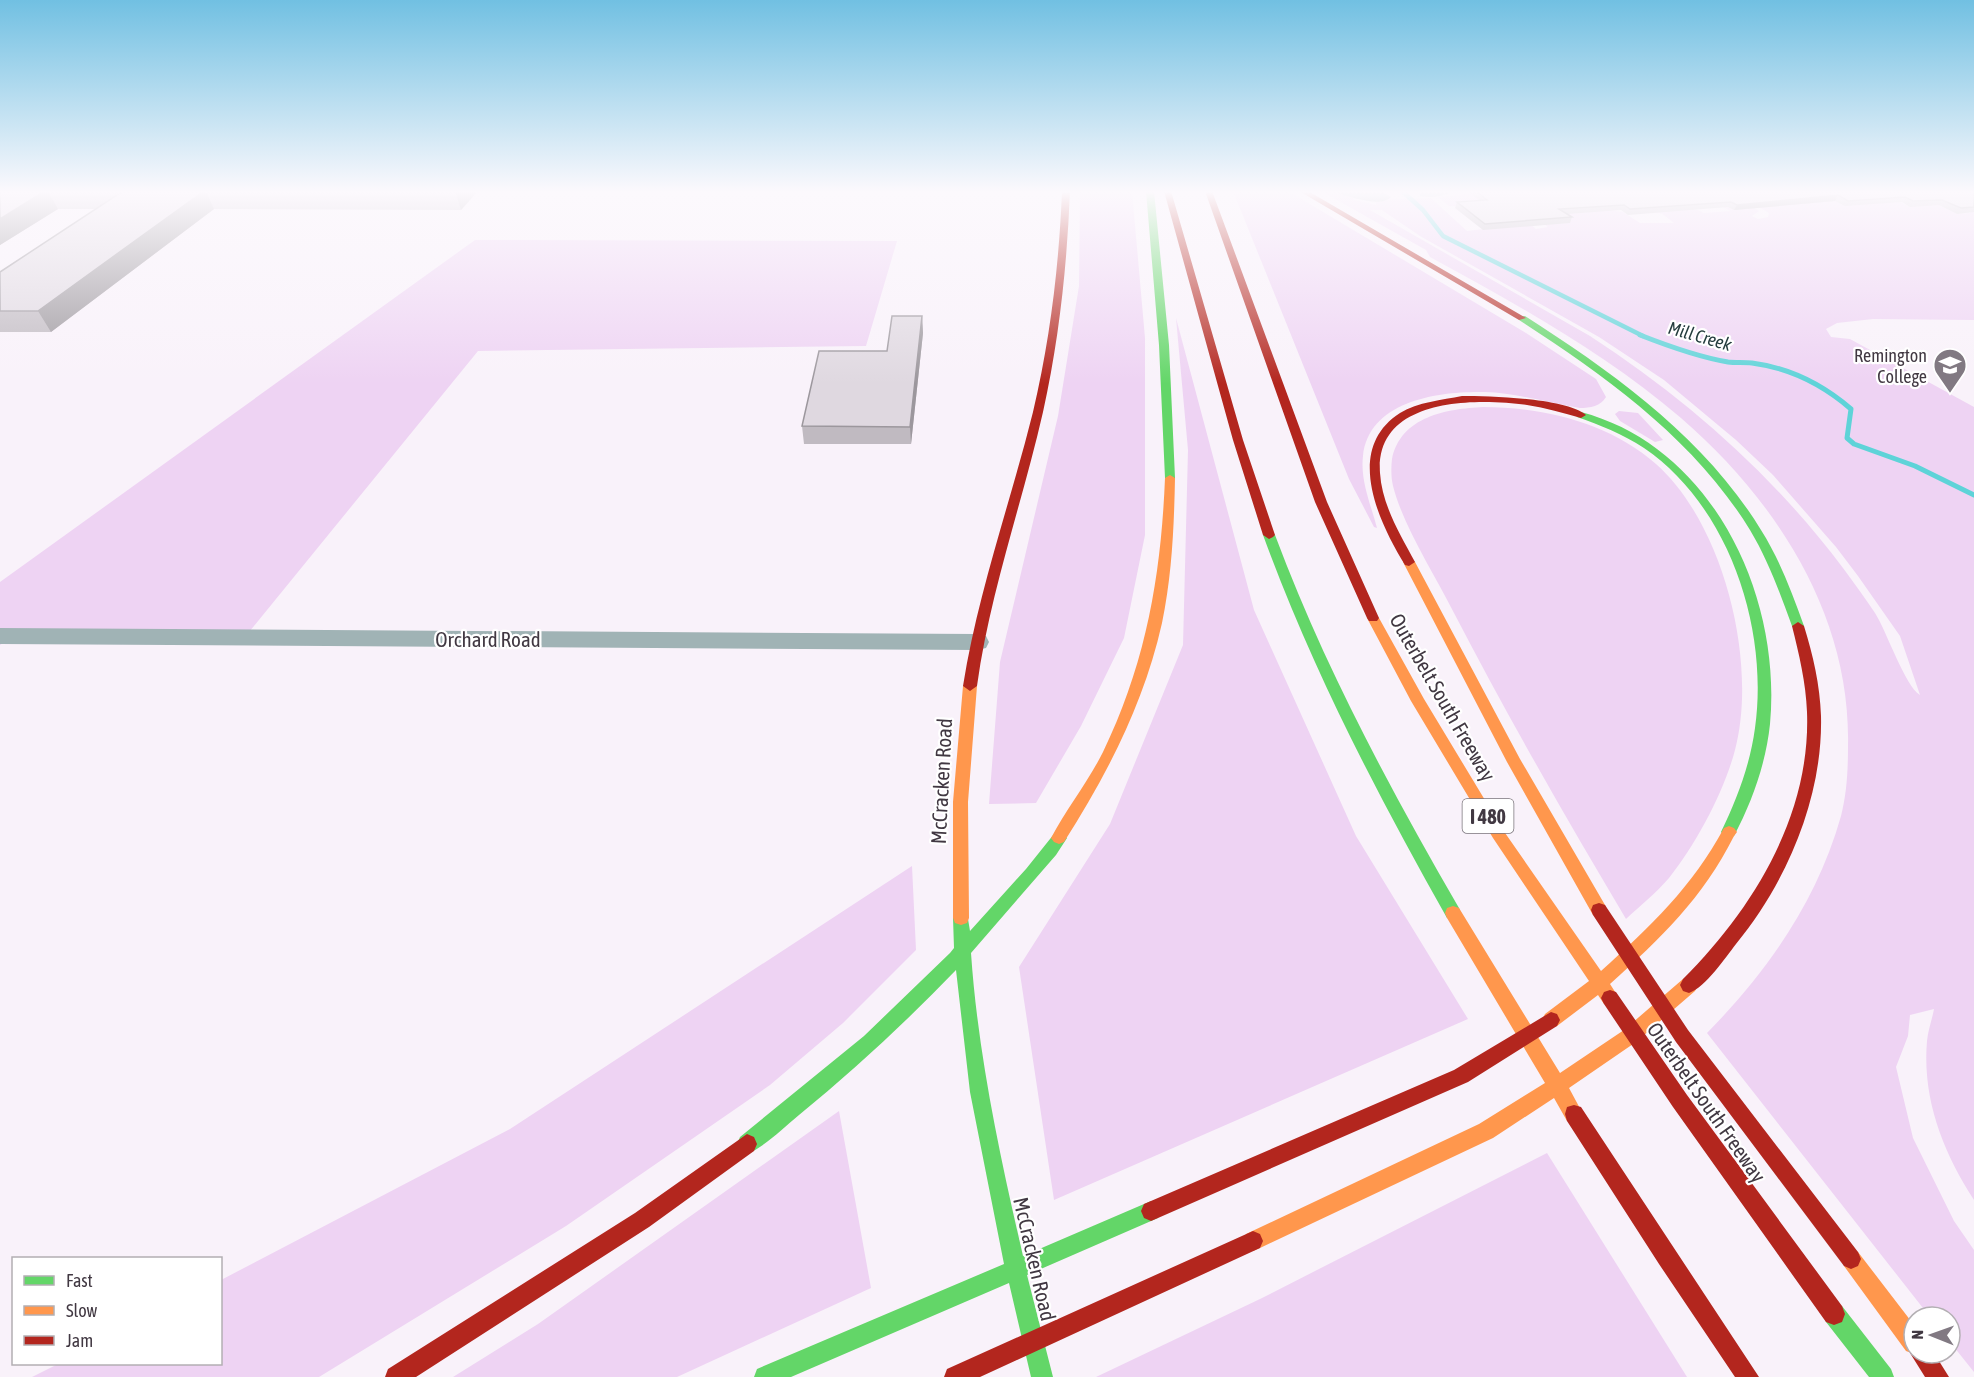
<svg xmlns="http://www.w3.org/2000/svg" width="1974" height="1377" viewBox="0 0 1974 1377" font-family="'Asap Condensed',sans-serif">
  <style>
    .green { fill: #eed3f3; fill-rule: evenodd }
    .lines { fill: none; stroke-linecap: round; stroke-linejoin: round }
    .stream-far1 { stroke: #5ed3d8; stroke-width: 4.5 }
    .stream { stroke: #5ed3d8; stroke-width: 5 }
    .street { fill: #a0b3b5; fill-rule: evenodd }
    .fast { fill: #63d668; fill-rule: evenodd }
    .slow { fill: #ff974d; fill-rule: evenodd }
    .jam { fill: #b3261e; fill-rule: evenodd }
    .wall { fill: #c0bac1 }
    .shaded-wall { fill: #9c979d }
    .building { fill: #dfd8e0; stroke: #9c979d; stroke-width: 1.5 }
    .labels { text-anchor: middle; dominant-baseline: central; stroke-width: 4.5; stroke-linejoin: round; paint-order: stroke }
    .far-water-label { font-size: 18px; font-style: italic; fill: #253d3e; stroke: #fff }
    .far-poi-label { font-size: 18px; fill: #413842; stroke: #fff; text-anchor: end }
    .shield { fill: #fff; stroke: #7a747b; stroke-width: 1.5 }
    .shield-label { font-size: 20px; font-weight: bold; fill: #413842 }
    .street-label { font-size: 21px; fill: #413842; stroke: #fff }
  </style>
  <rect width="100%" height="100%" fill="#f9f2fa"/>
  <path class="green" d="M1080,191H1132L1145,338V535L1124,638L1081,726L1036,803L989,804L1000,662L1058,416L1079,286Z
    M1233,191H1288L1526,333L1596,379L1606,397C1601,406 1590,408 1580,408C1549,403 1516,393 1485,392C1440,391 1369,400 1363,456C1360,480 1371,505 1377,528L1374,527L1349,479Z
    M1321,191H1335L1352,197L1354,200L1376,205L1377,200L1431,198L1467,231L1483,229L1461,206H1449L1438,197L1492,192L1536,229L1548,227L1534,217L1509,191L1556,224L1569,223L1554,212L1609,210L1623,212L1640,223H1674L1656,209L1663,214L1626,203L1698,210L1704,213L1730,211L1697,191L1745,202L1759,211L1752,216L1758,219L1768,217L1769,213L1732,191H1879L1910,207V191L1957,214L1970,213L1974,204V320L1873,319L1837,323L1826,329L1831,337L1850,339L1974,407V1200C1943,1152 1922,1099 1927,1041C1928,1030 1932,1020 1934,1009L1910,1015L1908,1036L1896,1067L1913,1138L1954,1221L1974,1250V1372L1950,1342V1317H1930L1707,1033C1768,971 1817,901 1841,816C1847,793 1848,769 1848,746C1851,616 1777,501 1681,418C1605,353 1518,305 1430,257L1426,250ZM1370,210H1382L1420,236L1599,337L1664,380L1736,440L1773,475L1836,547L1858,576L1900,636L1920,695C1905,686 1887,632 1875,613C1865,598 1854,583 1843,568C1774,476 1687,399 1590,336Z
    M475,240L897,241L866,346L478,351L245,637L13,636L0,645V582Z
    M1176,318L1254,610L1356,836L1468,1019L1054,1200L1019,967L1110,824L1183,645L1188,450Z
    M1483,407C1543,407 1610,423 1656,464C1724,524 1758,663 1735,750C1724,792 1696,844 1669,878C1656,893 1640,906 1626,919C1566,818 1508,717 1454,613C1435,575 1403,526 1393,486C1391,477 1391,468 1392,459C1401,416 1447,409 1483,407Z
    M1619,411L1638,413L1663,440L1655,442L1620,421L1615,414Z
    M912,866L916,950L843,1023L770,1085L566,1226L319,1377H32L58,1364H220L221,1280L510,1129Z
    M839,1111L871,1288L677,1377H453L538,1324Z
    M1547,1153L1687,1377H1096L1260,1299Z"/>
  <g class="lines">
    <path class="stream-far1" d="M1402,191L1423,210L1443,236L1643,336"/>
    <path class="stream" d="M1640,335C1668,346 1698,357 1728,362C1736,363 1744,362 1752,363C1790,368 1822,384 1851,409L1847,438L1854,444L1915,466L1974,495"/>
    <path class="street" d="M1337,191L1384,193L1391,197C1380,208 1353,197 1339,194Z
      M1419,191H1452C1445,197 1429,198 1420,196Z
      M0,628L977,634L986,636L989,642L986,648L977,650L0,644Z"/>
    <path class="fast" d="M1146,191H1154L1169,345L1175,478L1170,481L1165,478L1159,345Z
      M1519,316H1525C1614,373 1705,438 1761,530C1780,560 1792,593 1804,626L1802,629L1798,630L1792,626C1780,593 1768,560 1750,530C1695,440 1606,376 1519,320Z
      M1581,412C1713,447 1782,596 1770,724C1766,763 1752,802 1734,836L1729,838L1724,836L1721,832C1737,799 1750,765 1755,728C1769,628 1729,506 1644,448C1623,434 1600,425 1577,417L1576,415Z
      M1269,531L1275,535C1324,666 1389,787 1459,908L1461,913L1459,918L1453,920L1447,918C1377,794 1312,669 1263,535Z
      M1059,832L1064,834L1067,838L1056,855L971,953C978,1055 1000,1156 1023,1256L1151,1201L1158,1204L1161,1211L1158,1218L1027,1275L1053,1377H1031L1009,1283L791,1377H754L757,1369L1004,1264L970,1092L956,970C906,1022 854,1070 799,1115C783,1128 766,1146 747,1154L740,1151L737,1144L740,1137L864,1036L950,953L954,948L953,918L955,913L961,911L967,913L970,931L1026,869L1054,834Z
      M1834,1303L1842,1306L1891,1369L1894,1377H1869L1826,1322L1823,1314L1826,1306Z"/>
    <path class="slow" d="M1170,475L1175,478C1174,527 1172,575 1162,623C1144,703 1108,773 1064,842L1059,844L1054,842L1051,838C1067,808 1088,782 1103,752C1146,663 1161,576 1165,478Z
      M1409,558L1415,562L1520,759L1605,905L1607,910L1605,915L1599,917L1593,915L1507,762L1403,562Z
      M1373,614L1379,618L1424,699L1503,830L1601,971C1651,926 1692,887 1724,828L1729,826L1734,828L1737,832L1734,836C1703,898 1661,938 1610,984L1619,998L1616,1004L1610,1006L1604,1004L1598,995L1557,1026L1551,1028L1545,1026L1542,1020L1545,1014L1589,981L1493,838L1411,701L1367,618Z
      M970,681L977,686L968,802L969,918L967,923L961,925L955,923L953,918V802L963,686Z
      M1453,906L1459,908L1560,1073L1624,1030L1683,979L1689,977L1695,979L1698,985L1695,991L1636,1042L1569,1088L1583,1114L1581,1121L1574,1123L1567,1121L1554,1098L1493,1138L1260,1248L1253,1251L1246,1248L1243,1241L1246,1234L1479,1124L1545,1083L1447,918L1445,913L1447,908Z
      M1851,1249L1858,1252L1914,1325V1353H1916L1914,1354L1906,1351L1844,1266L1841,1259L1844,1252Z"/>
    <path class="jam" d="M1062,191H1070C1067,266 1059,340 1043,412C1022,504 990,592 977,686L970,691L963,686C978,592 1010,504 1033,412C1050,340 1059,266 1062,191Z
      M1164,191H1171L1243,440L1275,535L1273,537L1269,539L1263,535L1233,440Z
      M1205,191H1212L1327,502L1379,618L1377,621H1369L1367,618L1315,502Z
      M1299,191H1308L1526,318L1519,320Z
      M1462,396C1490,396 1565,398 1586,415L1581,418C1563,413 1546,408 1527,405C1476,398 1375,397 1380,473C1382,505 1400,534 1415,562L1409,566L1405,565C1378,521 1344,449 1400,413C1418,402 1442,400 1462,396Z
      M1798,622L1804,626C1813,655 1820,685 1821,716C1823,797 1787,882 1736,944C1725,958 1706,987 1689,993L1683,991L1680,985L1683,979C1753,909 1811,815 1807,712C1806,683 1799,654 1792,626Z
      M1599,903L1605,905L1688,1030L1858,1252L1861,1259L1858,1266L1851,1269L1844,1266L1676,1042L1593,915L1591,910L1593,905Z
      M1610,990L1616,992L1687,1095L1842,1306L1845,1314L1842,1322L1834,1325L1826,1322L1673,1107L1604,1004L1601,998L1604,992Z
      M1551,1012L1557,1014L1560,1020L1557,1026L1468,1082L1158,1218L1151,1221L1144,1218L1141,1211L1144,1204L1454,1070Z
      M1574,1105L1581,1107L1759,1377H1735L1659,1264L1567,1121L1565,1114L1567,1107Z
      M747,1134L754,1137L757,1144L754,1151L649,1227L416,1377H385L388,1369L635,1213Z
      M1253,1231L1260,1234L1263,1241L1260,1248L980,1377H944L947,1369Z
      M1913,1345L1914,1353H1934L1949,1377H1925L1910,1353Z"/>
  </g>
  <path class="wall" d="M0,191H478L461,210L214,209L51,332H0V272L96,209H58L0,245Z
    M1467,191H1974V212L1957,214L1939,205L1910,207L1902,202L1845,206L1835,201L1734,210L1728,207L1628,215L1621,210L1567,214L1572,217L1570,223L1483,230L1455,208L1457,202L1479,200Z
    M922,316L923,333L911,444H804L802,426L887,351Z"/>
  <path class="shaded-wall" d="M45,191H48L58,209L0,245V219Z
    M204,191H206L214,209L51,332L38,311Z
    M455,191H478L461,210Z
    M1838,195L1835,201L1734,210L1737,205Z
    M922,316L923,333L911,444L910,427Z"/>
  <path class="building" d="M0,191H45L0,219Z
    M123,191H204L38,311H0V272Z
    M1476,191H1974V207L1961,208L1942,200L1913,201L1905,197L1848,201L1838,195L1737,205L1731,202L1630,209L1624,205L1559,209L1572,217L1485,224L1457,202L1487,200Z
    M892,316H922L910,427L802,426L819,351H887Z"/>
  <linearGradient id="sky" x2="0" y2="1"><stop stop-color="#71c0e2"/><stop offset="0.5" stop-color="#fcf9fd"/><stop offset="1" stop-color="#fcf9fd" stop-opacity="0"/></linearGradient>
  <rect width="1974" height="384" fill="url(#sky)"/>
  <defs>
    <g id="university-pin" transform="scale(1.725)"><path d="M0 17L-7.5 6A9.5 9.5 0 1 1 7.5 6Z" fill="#817982" stroke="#fff"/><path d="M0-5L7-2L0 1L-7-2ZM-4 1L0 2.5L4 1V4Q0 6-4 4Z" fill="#fff"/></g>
  </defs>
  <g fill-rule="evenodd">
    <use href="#university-pin" x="1950" y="365"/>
  </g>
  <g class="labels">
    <g class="far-water-label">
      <text transform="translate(1700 336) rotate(16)">Mill Creek</text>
    </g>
    <g class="far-poi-label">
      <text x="1927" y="355">Remington<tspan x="1927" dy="21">College</tspan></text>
    </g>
    <rect class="shield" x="1462.5" y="799" width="51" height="34" rx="4.5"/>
    <g class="shield-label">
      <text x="1488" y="816">I 480</text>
    </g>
    <g class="street-label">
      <text x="488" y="639">Orchard Road</text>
      <text transform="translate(1443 697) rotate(60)">Outerbelt South Freeway</text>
      <text transform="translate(941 781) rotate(-87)">McCracken Road</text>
      <text transform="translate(1707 1102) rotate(55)">Outerbelt South Freeway</text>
      <text transform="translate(1035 1259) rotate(77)">McCracken Road</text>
    </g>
  </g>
  <rect x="12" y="1257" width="210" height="108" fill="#ffffff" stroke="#b3afb3" stroke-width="1.5"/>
  <rect x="24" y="1276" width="30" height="9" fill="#63d668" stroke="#b3afb3" stroke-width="1.5"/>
  <text x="66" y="1287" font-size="18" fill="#413842">Fast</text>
  <rect x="24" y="1306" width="30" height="9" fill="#ff974d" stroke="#b3afb3" stroke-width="1.5"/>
  <text x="66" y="1317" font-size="18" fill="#413842">Slow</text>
  <rect x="24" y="1336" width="30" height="9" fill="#b3261e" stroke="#b3afb3" stroke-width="1.5"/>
  <text x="66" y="1347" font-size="18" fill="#413842">Jam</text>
  <g transform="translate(1932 1335) rotate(271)"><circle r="28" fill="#ffffff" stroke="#b3afb3" stroke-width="1.5"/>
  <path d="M0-4.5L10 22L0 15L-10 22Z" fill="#817982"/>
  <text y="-9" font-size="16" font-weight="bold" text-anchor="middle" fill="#413842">N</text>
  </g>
</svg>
